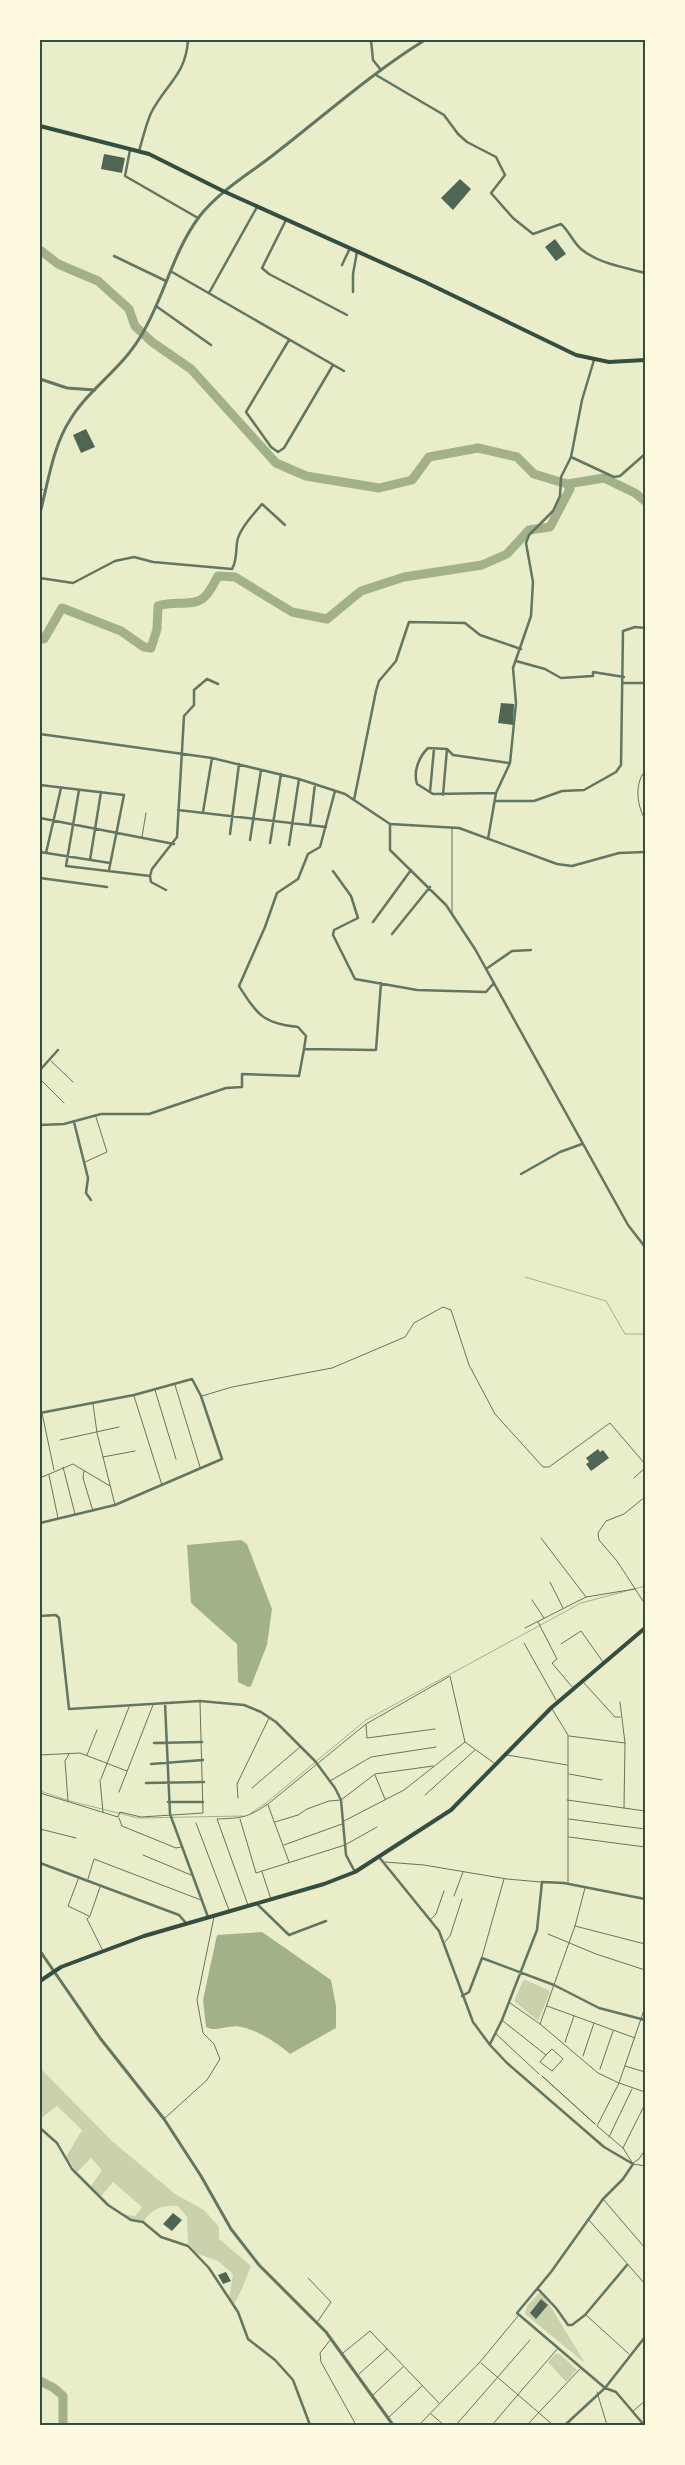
<svg xmlns="http://www.w3.org/2000/svg" width="685" height="2465" viewBox="0 0 685 2465" font-family="'Noto Sans',sans-serif">
  <style>
    .green { fill: #cad2ad }
    .water { fill: #a3b18a }
    .lines { fill: none; stroke-linecap: round; stroke-linejoin: round }
    .stream { stroke: #a3b18a; stroke-width: 1 }
    .river { stroke: #a3b18a; stroke-width: 9 }
    .building { fill: #4f6655 }
    .path { stroke: #344e41; stroke-width: 1 }
    .service { stroke: #617663; stroke-width: 1 }
    .minor { stroke: #617663; stroke-width: 2.5 }
    .tertiary { stroke: #617663; stroke-width: 3 }
    .secondary { stroke: #344e41; stroke-width: 4 }
    .neatline { fill: none; stroke: #344e41; stroke-width: 2 }
  </style>
  <rect width="100%" height="100%" fill="#e9edc9"/>
  <path class="green" d="M526,1980L548,1990L550,1992L538,2021L514,2001L523,1981Z
    M40,2068L112,2141L175,2194L204,2210L219,2227V2239L251,2266L241,2291L234,2304L229,2299L233,2274L218,2261L196,2253L188,2243L187,2217L178,2206C164,2205 152,2208 144,2221L131,2219L121,2214L135,2216L142,2207L113,2182L101,2196L91,2186L102,2170L91,2158L77,2172L66,2157L82,2130L57,2106L40,2119Z
    M539,2293L543,2294L585,2363L525,2314L527,2306Z
    M555,2354H560L577,2370L566,2382L548,2362Z"/>
  <path class="water" d="M241,1540L247,1544L272,1609L267,1645L251,1686L248,1687L238,1682L237,1644L191,1603L187,1545Z
    M262,1932L331,1980L336,2006V2028L290,2054C277,2043 258,2030 241,2027C228,2024 218,2033 206,2027L203,2000L217,1935Z"/>
  <g class="lines">
    <path class="stream" d="M525,1277L606,1301L625,1334H645
      M40,1791L70,1801L138,1818L243,1816
      M251,1813L266,1803L366,1720L581,1603L645,1586"/>
    <path class="river" d="M40,250L58,264L98,281L129,309L135,326L152,342L191,369L276,463L306,476L379,488L412,480L429,457L478,448L517,457L534,474L567,484L604,478L635,493L645,501
      M40,639H44L62,608L121,631L144,647L151,648L157,629L158,606C171,601 193,606 202,599C209,595 214,583 218,576L235,577L292,612L327,619L361,591L404,577L482,565L507,554L529,530L550,527L570,489L567,484
      M40,2381L54,2388L63,2396V2425"/>
  </g>
  <path class="building" d="M104,154L125,158L122,173L101,169Z
    M460,179L471,189L453,210L441,198Z
    M555,239L566,254L556,261L545,247Z
    M86,429L95,447L81,453L73,435Z
    M501,703L514,704L513,725L498,723Z
    M598,1449L600,1452L603,1450L609,1458L591,1471L586,1464L589,1462L586,1458Z
    M173,2213L182,2220L172,2231L163,2224Z
    M226,2272L231,2281L223,2284L218,2275Z
    M541,2299L548,2305L536,2319L530,2313Z"/>
  <g class="lines">
    <path class="path" d="M542,2076L595,2124"/>
    <path class="service" d="M40,487L43,490
      M645,771C634,784 637,806 645,819
      M452,828V913
      M142,837L146,813
      M51,1061L73,1082
      M40,1079L64,1103
      M85,1162L107,1152L96,1117
      M175,1385L200,1467
      M155,1390L176,1459
      M134,1396L162,1485
      M202,1396L232,1387L332,1368L405,1337L414,1323L443,1307L451,1310L469,1365L495,1414L543,1467H549L610,1423L645,1464
      M93,1404L97,1433L115,1505
      M42,1413L54,1470
      M60,1440L119,1427
      M103,1457L135,1451
      M63,1467L75,1514
      M84,1471L83,1478L93,1511
      M49,1475L58,1518
      M40,1478L73,1464L110,1486
      M634,1478L645,1468
      M645,1497L624,1514L606,1521L598,1533L599,1540L617,1561L645,1604
      M541,1538L586,1597
      M550,1582L563,1608
      M532,1600L544,1618
      M538,1622L557,1659L552,1663L573,1688
      M525,1628L586,1597L635,1589
      M524,1643L556,1700
      M561,1644L581,1631L603,1662
      M584,1683L615,1717H620
      M620,1702L625,1743L624,1808
      M552,1709L568,1735V1882
      M366,1725L367,1738L435,1729
      M569,1736L625,1743
      M40,1755L80,1753L127,1771
      M87,1755L97,1730
      M507,1755L567,1765
      M569,1774L602,1780
      M375,1775L385,1799
      M101,1779L129,1707
      M100,1780L103,1812
      M330,1781L371,1757L436,1747
      M252,1788L300,1747
      M119,1792L153,1705
      M40,1793L118,1817L120,1812L141,1817L203,1813L200,1702
      M425,1795L475,1750
      M238,1798L237,1784L269,1718
      M567,1800L645,1811
      M68,1801L65,1761L69,1754
      M268,1805L289,1862
      M119,1818L122,1826L176,1848L181,1847
      M240,1819L256,1873L345,1845L377,1827
      M569,1819L645,1829
      M344,1821L404,1790L465,1742
      M275,1822L298,1815L307,1809L329,1801L341,1800L375,1774L433,1766
      M196,1823L229,1910
      M40,1829L76,1838
      M569,1837L645,1847
      M284,1845L342,1824
      M143,1855L191,1875
      M385,1862L424,1865L507,1879L541,1882
      M262,1872L271,1899
      M79,1877L68,1906L89,1916
      M88,1879L94,1859L201,1900
      M100,1887L90,1916L87,1919L103,1951
      M454,1896L463,1872
      M248,1905L217,1819C242,1818 247,1818 268,1804L366,1724L450,1676L465,1742L494,1763
      M431,1919L436,1914L444,1891
      M575,1926L645,1944
      M548,1934L596,1954L645,1970
      M444,1943L450,1936L462,1899
      M482,1957L504,1879
      M510,2003L540,2024L598,2073L619,2083L645,2092
      M547,2006L635,2038
      M645,2007L619,2083L597,2126L623,2148L633,2164L645,2166
      M503,2021L546,2055L540,2062L552,2071L563,2059L552,2049L546,2055
      M540,2024L575,1926L585,1888
      M496,2034L539,2074
      M565,2042L574,2016
      M583,2056L594,2023
      M625,2066L645,2072
      M600,2069L613,2031
      M165,2118L207,2080L220,2059L214,2044L203,2033L197,2000L214,1917
      M609,2137L632,2089
      M623,2148L645,2104
      M633,2163L639,2159L645,2150
      M603,2199L645,2248
      M588,2219L645,2284
      M308,2278L331,2302L318,2321
      M586,2315L629,2354
      M331,2339L320,2353L321,2362L356,2425
      M343,2353L370,2331L439,2403
      M481,2363L553,2425
      M359,2374L387,2349
      M597,2392L607,2425
      M373,2395L403,2367
      M633,2411L645,2401
      M431,2414L444,2425
      M389,2417L422,2386
      M419,2425L480,2362L518,2316
      M456,2425L530,2340
      M492,2425L558,2348
      M527,2425L580,2369"/>
    <path class="minor" d="M371,40L373,60L381,70
      M376,75L444,115L458,134L467,142L496,157L505,175L491,193L513,218L533,234L561,224C569,231 573,242 581,249C599,264 624,267 645,273
      M130,150L125,176L198,218
      M139,151C143,138 146,124 151,113C165,85 186,75 188,40
      M286,220L262,268L269,274L347,315
      M114,256L166,281
      M342,265L350,248
      M172,272L344,371
      M353,292V274L357,252
      M209,293L257,207
      M156,306L211,345
      M289,340L246,412L271,447L278,452L284,448L333,365
      M571,457L614,477L620,476L645,454
      M40,578L73,583L115,561L134,557L153,562L232,569C238,559 235,548 238,538C242,525 254,514 262,504L285,525
      M516,661L545,669L561,678L593,676V672L624,677
      M624,683H645
      M40,734L212,758L299,779L345,794L390,824L459,828L557,864L572,866L619,853L645,852
      M40,785L124,795L109,870
      M79,790L66,866L150,876
      M430,792L434,749
      M496,793L433,794L417,784C413,771 419,757 428,748L447,749L453,755L509,763
      M443,795L447,749
      M354,800L376,691L379,681L396,661L409,622L465,623L480,635L521,649
      M496,801H534L562,791L584,790L616,772L621,765L623,631L635,627L645,628
      M178,810L326,827
      M203,812L212,758
      M40,818L174,844
      M390,824V850L446,905L475,949L628,1225L645,1247
      M310,825L315,784
      M230,834L239,764
      M488,839L496,793L510,763L516,703L513,668L531,616L533,582L526,543L529,535L553,511L560,496L561,477L571,457L582,400L594,360
      M250,840L261,770
      M270,843L281,774
      M289,845L299,779
      M40,852L110,863
      M46,853L61,788
      M90,860L101,792
      M333,871L351,896L358,918L334,930L333,935L355,979L417,990L486,992L494,983
      M40,878L107,887
      M166,890L151,882L150,876L152,869L177,837L184,716L194,705V690L207,679L218,684
      M373,922L411,870
      M392,934L430,887
      M486,969L512,951L531,950
      M304,1049L306,1036L298,1027C263,1024 257,1014 239,986L265,927L277,893L298,879L308,854L320,847L335,791
      M40,1070L58,1050
      M74,1122L88,1178L86,1193L91,1200
      M40,1125L64,1124L101,1114H149L226,1088L242,1087V1074L299,1076L304,1049L376,1050L381,983
      M521,1174L560,1152L582,1144
      M40,1413L134,1395L192,1379L201,1396L222,1459L115,1505L40,1523
      M40,1616L56,1615L59,1618L69,1709L200,1701L244,1705L261,1712L276,1722L315,1761L335,1788L341,1800L346,1855L355,1872
      M165,1703L170,1814L208,1917
      M154,1743L202,1742
      M151,1764L203,1760
      M146,1783L204,1782
      M168,1802H203
      M379,1857L439,1931L473,2022L490,2045L507,2063L604,2147L633,2164L623,2179L603,2199L551,2272L517,2313L605,2388L616,2392L644,2425
      M40,1863L179,1915L186,1923
      M257,1904L289,1935L326,1921
      M462,1996L469,1992L482,1958L554,1985L599,2008L645,2020
      M40,1997L41,1980
      M490,2044L502,2020L537,1930L542,1882L564,1883L645,1899
      M40,2128L57,2143L72,2169L108,2205L131,2220L143,2222L161,2237L188,2246L209,2268L238,2312L248,2339L275,2360L293,2380L310,2425
      M538,2289L556,2308L568,2325H572L585,2315L627,2265
      M565,2425L605,2388L645,2337"/>
    <path class="tertiary" d="M40,379L67,388L95,390
      M40,513C48,483 53,446 70,420C88,390 120,370 139,339C163,302 172,253 199,217C220,190 251,173 277,152C326,114 373,72 425,40
      M40,1951L100,2038L164,2119L201,2176L231,2229L259,2265L326,2332L393,2425"/>
    <path class="secondary" d="M40,126L149,154L223,191L425,282L576,355L609,362L645,360
      M40,1981L61,1967L144,1936L324,1884L355,1872L451,1810L551,1708L645,1628"/>
  </g>
  <rect width="685" height="2465" fill="none" stroke="#fefae0" stroke-width="82"/>
  <rect x="41" y="41" width="603" height="2383" class="neatline"/>
</svg>
